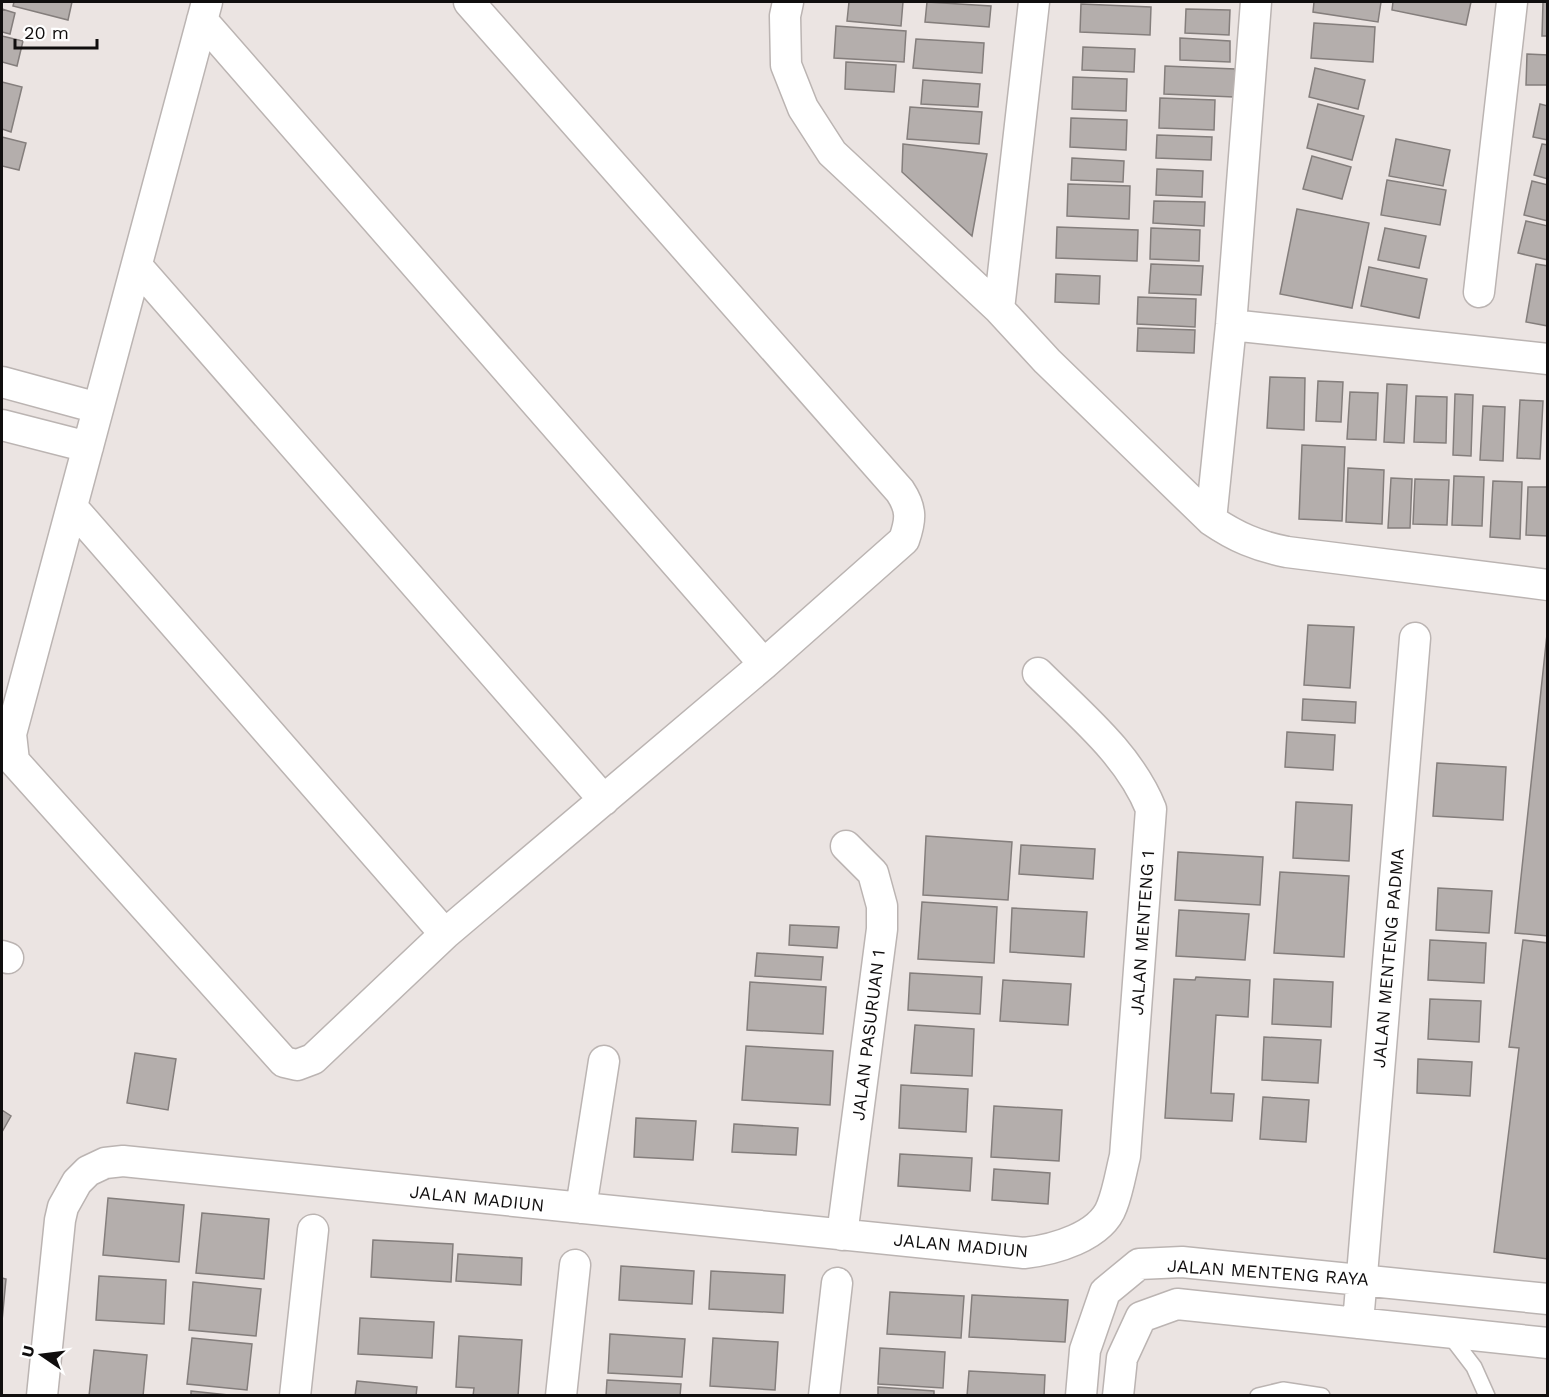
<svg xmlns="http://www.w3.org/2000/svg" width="1549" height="1397" viewBox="0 0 1549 1397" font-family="'Work Sans',sans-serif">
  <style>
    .building { fill: #b4aeac; stroke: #847e7c; stroke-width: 1.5 }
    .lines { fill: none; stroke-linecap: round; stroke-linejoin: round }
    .service-casing { stroke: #bbb4b2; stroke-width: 18 }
    .minor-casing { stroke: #bbb4b2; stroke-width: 33 }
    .service { stroke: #fff; stroke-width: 15 }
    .minor { stroke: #fff; stroke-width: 30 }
    .labels { text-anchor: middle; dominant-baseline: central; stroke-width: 4.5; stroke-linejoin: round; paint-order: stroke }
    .street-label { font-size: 18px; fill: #100e0e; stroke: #fff }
  </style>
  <rect width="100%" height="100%" fill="#ebe4e2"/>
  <path class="building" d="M14,2H72L68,20L13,6Z
    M849,2H903L901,26L847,21Z
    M927,2L991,6L989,27L925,22Z
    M1314,2H1381L1378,22L1313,12Z
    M1393,2H1471L1466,25L1392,10Z
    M1543,2H1548V36H1542Z
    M1081,4L1151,7L1150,35L1080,32Z
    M2,9L15,13L10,34L2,32Z
    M1186,9L1230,10L1229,35L1185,33Z
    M1314,23L1375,27L1373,62L1311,58Z
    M836,26L906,31L904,62L834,58Z
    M2,36L23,41L17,66L2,62Z
    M1180,38L1230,41V62L1180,60Z
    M916,39L984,43L982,73L913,68Z
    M1083,47L1135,49L1134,72L1082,70Z
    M1527,54L1548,55V85H1526Z
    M846,62L896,65L894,92L845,89Z
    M1165,66L1235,69L1234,97L1164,94Z
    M1315,68L1365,80L1358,109L1309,97Z
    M1073,77L1127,79L1126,111L1072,109Z
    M923,80L980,84L978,107L921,104Z
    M2,82L22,87L11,132L2,129Z
    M1160,98L1215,100L1214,130L1159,128Z
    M1318,104L1364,116L1352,160L1307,148Z
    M1540,104L1548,106V140L1533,137Z
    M910,107L982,112L979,144L907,139Z
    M1071,118L1127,120L1126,150L1070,147Z
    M1157,135L1212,137L1211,160L1156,158Z
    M2,137L26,143L19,170L2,166Z
    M1396,139L1450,150L1443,186L1389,176Z
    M903,144L987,154L972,236L902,172Z
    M1542,144L1548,145V179L1534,175Z
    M1312,156L1351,167L1342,199L1303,189Z
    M1072,158L1124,161L1123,182L1071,180Z
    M1157,169L1203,171L1202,197L1156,195Z
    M1387,180L1446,190L1440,225L1381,215Z
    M1532,181L1548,185V221L1524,215Z
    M1068,184L1130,186L1129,219L1067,216Z
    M1154,201L1205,202L1204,226L1153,223Z
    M1297,209L1369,223L1352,308L1280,294Z
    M1526,221L1548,226V260L1518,253Z
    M1057,227L1138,230L1137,261L1056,258Z
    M1151,228L1200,230L1199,261L1150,259Z
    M1385,228L1426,236L1419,268L1378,260Z
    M1151,264L1203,266L1201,295L1149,293Z
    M1536,264L1548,266V326L1526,322Z
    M1369,267L1427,279L1419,318L1361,306Z
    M1056,274L1100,276L1099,304L1055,302Z
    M1138,297L1196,299L1195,327L1137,324Z
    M1138,328L1195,330L1194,353L1137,351Z
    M1270,377L1305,378L1304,430L1267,428Z
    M1318,381L1343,382L1341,422L1316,421Z
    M1387,384L1407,385L1404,443L1384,442Z
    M1350,392L1378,393L1376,440L1347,439Z
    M1455,394L1473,395L1471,456L1453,455Z
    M1416,396L1447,397L1446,443L1414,442Z
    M1520,400L1543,401L1540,459L1517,458Z
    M1483,406L1505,407L1503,461L1480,460Z
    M1302,445L1345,447L1342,521L1299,519Z
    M1348,468L1384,470L1382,524L1346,522Z
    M1454,476L1484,477L1482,526L1452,525Z
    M1391,478L1412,479L1410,528H1388Z
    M1415,479L1449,480L1447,525L1413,524Z
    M1493,481L1522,482L1520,539L1490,537Z
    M1528,487H1548V536L1526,535Z
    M1308,625L1354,627L1350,688L1304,685Z
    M1548,625V936L1515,933Z
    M1303,699L1356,702L1355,723L1302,720Z
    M1287,732L1335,735L1333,770L1285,767Z
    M1437,763L1506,767L1503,820L1433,816Z
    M1296,802L1352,805L1349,861L1293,858Z
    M926,836L1012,842L1008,900L923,895Z
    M1021,845L1095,849L1093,879L1019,874Z
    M1178,852L1263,857L1260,905L1175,900Z
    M1280,872L1349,876L1344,957L1274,953Z
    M1438,888L1492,891L1489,933L1436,930Z
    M922,902L997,907L994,963L918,959Z
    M1012,908L1087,912L1084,957L1010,952Z
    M1179,910L1249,914L1245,960L1176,956Z
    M790,925L839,927L837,948L789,945Z
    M1430,940L1486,943L1484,983L1428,980Z
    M1523,940L1548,943V1259L1494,1252L1519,1048L1509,1047Z
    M757,953L823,957L821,980L755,976Z
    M910,973L982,977L980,1014L908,1010Z
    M1196,977L1250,980L1248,1017L1216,1015L1211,1093L1234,1094L1232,1121L1165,1118L1174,979L1195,980Z
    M1274,979L1333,982L1331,1027L1272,1024Z
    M1003,980L1071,984L1068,1025L1000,1021Z
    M750,982L826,987L823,1034L747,1030Z
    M1430,999L1481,1001L1479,1042L1428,1039Z
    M915,1025L974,1029L972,1076L911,1073Z
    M1264,1037L1321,1040L1318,1083L1262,1080Z
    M746,1046L833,1051L830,1105L742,1100Z
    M135,1053L176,1059L168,1110L127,1103Z
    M1418,1059L1472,1062L1470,1096L1417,1093Z
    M901,1085L968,1089L966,1132L899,1128Z
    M1263,1097L1309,1100L1306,1142L1260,1139Z
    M994,1106L1062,1110L1059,1161L991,1157Z
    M2,1110L11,1116L2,1132Z
    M636,1118L696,1121L693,1160L634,1157Z
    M734,1124L798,1128L796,1155L732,1152Z
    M900,1154L972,1158L970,1191L898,1186Z
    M994,1169L1050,1173L1048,1204L992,1200Z
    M108,1198L184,1205L179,1262L103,1255Z
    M202,1213L269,1219L264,1279L196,1273Z
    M373,1240L453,1244L451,1282L371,1277Z
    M458,1254L522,1258L521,1285L456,1281Z
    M621,1266L694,1271L692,1304L619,1300Z
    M711,1271L785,1275L783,1313L709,1309Z
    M99,1276L166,1280L164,1324L96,1320Z
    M2,1278L6,1279L2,1321Z
    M193,1282L261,1289L256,1336L189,1330Z
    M890,1292L964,1296L961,1338L887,1334Z
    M972,1295L1068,1300L1065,1342L969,1337Z
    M360,1318L434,1322L432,1358L358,1354Z
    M610,1334L685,1339L682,1377L608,1373Z
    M459,1336L522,1340L518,1396H473L474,1388L456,1387Z
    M192,1338L252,1344L247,1390L187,1384Z
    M713,1338L778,1342L775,1390L710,1386Z
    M880,1348L945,1352L943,1388L878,1384Z
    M94,1350L147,1355L143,1396H89Z
    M969,1371L1045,1375L1044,1396H967Z
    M607,1380L681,1384L680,1396H606Z
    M357,1381L417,1387L416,1396H355Z
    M878,1387L934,1391V1396H878Z
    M191,1391L238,1396H191Z"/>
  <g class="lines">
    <g class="service-casing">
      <path id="service" d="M1448,1333L1474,1367L1487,1396
        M1258,1396L1283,1390L1322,1396"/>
    </g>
    <g class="minor-casing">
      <path id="minor" d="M207,2L11,734L14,761L284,1062L297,1065L313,1059L445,934L764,664L904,540C911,520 912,509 900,491L469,2
        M788,2L785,16L786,65L803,108L832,153L999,309L1047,361L1211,520C1236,537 1257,546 1287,552L1548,585
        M202,20L764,664
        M137,266L604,800
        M1479,292L1512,2
        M999,309L1034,2
        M1231,325L1548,359
        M2,382L98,408
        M2,425L88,447
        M72,507L445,934
        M1211,520L1231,325L1256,2
        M2,956L8,958
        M581,1208L604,1061
        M842,1235L882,929V906L873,873L846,846
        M1358,1323L1415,638
        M42,1396L60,1220L63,1207L77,1182L88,1171L105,1163L123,1161L1024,1253C1053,1250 1101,1237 1112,1206C1118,1191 1121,1172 1125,1156L1151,809C1129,754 1079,714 1038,673
        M295,1396L313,1230
        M561,1396L575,1265
        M824,1396L837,1283
        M1081,1396L1085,1350L1105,1292L1139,1264L1182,1262L1548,1299
        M1118,1396L1122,1358L1141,1317L1177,1304L1548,1343"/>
    </g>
    <use href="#service" class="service"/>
    <use href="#minor" class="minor"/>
  </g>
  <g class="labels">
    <g class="street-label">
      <text transform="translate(1142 933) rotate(-86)">JALAN MENTENG 1</text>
      <text transform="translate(1388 958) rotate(-85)">JALAN MENTENG PADMA</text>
      <text transform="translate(868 1035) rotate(-83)">JALAN PASURUAN 1</text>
      <text transform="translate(477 1198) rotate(6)">JALAN MADIUN</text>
      <text transform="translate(961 1245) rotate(5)">JALAN MADIUN</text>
      <text transform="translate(1268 1272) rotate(4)">JALAN MENTENG RAYA</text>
    </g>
  </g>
  <rect width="1549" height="1397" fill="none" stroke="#100e0e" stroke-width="6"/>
  <g transform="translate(42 1355) rotate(284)" stroke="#ffffff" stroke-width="4.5" paint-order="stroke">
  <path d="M0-4.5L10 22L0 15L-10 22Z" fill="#100e0e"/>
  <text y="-9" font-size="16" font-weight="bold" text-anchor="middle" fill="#100e0e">U</text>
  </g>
  <path d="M15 39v9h82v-9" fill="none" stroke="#100e0e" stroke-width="3"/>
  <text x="24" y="39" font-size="18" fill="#100e0e" stroke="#ffffff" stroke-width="4.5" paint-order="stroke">20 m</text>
</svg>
